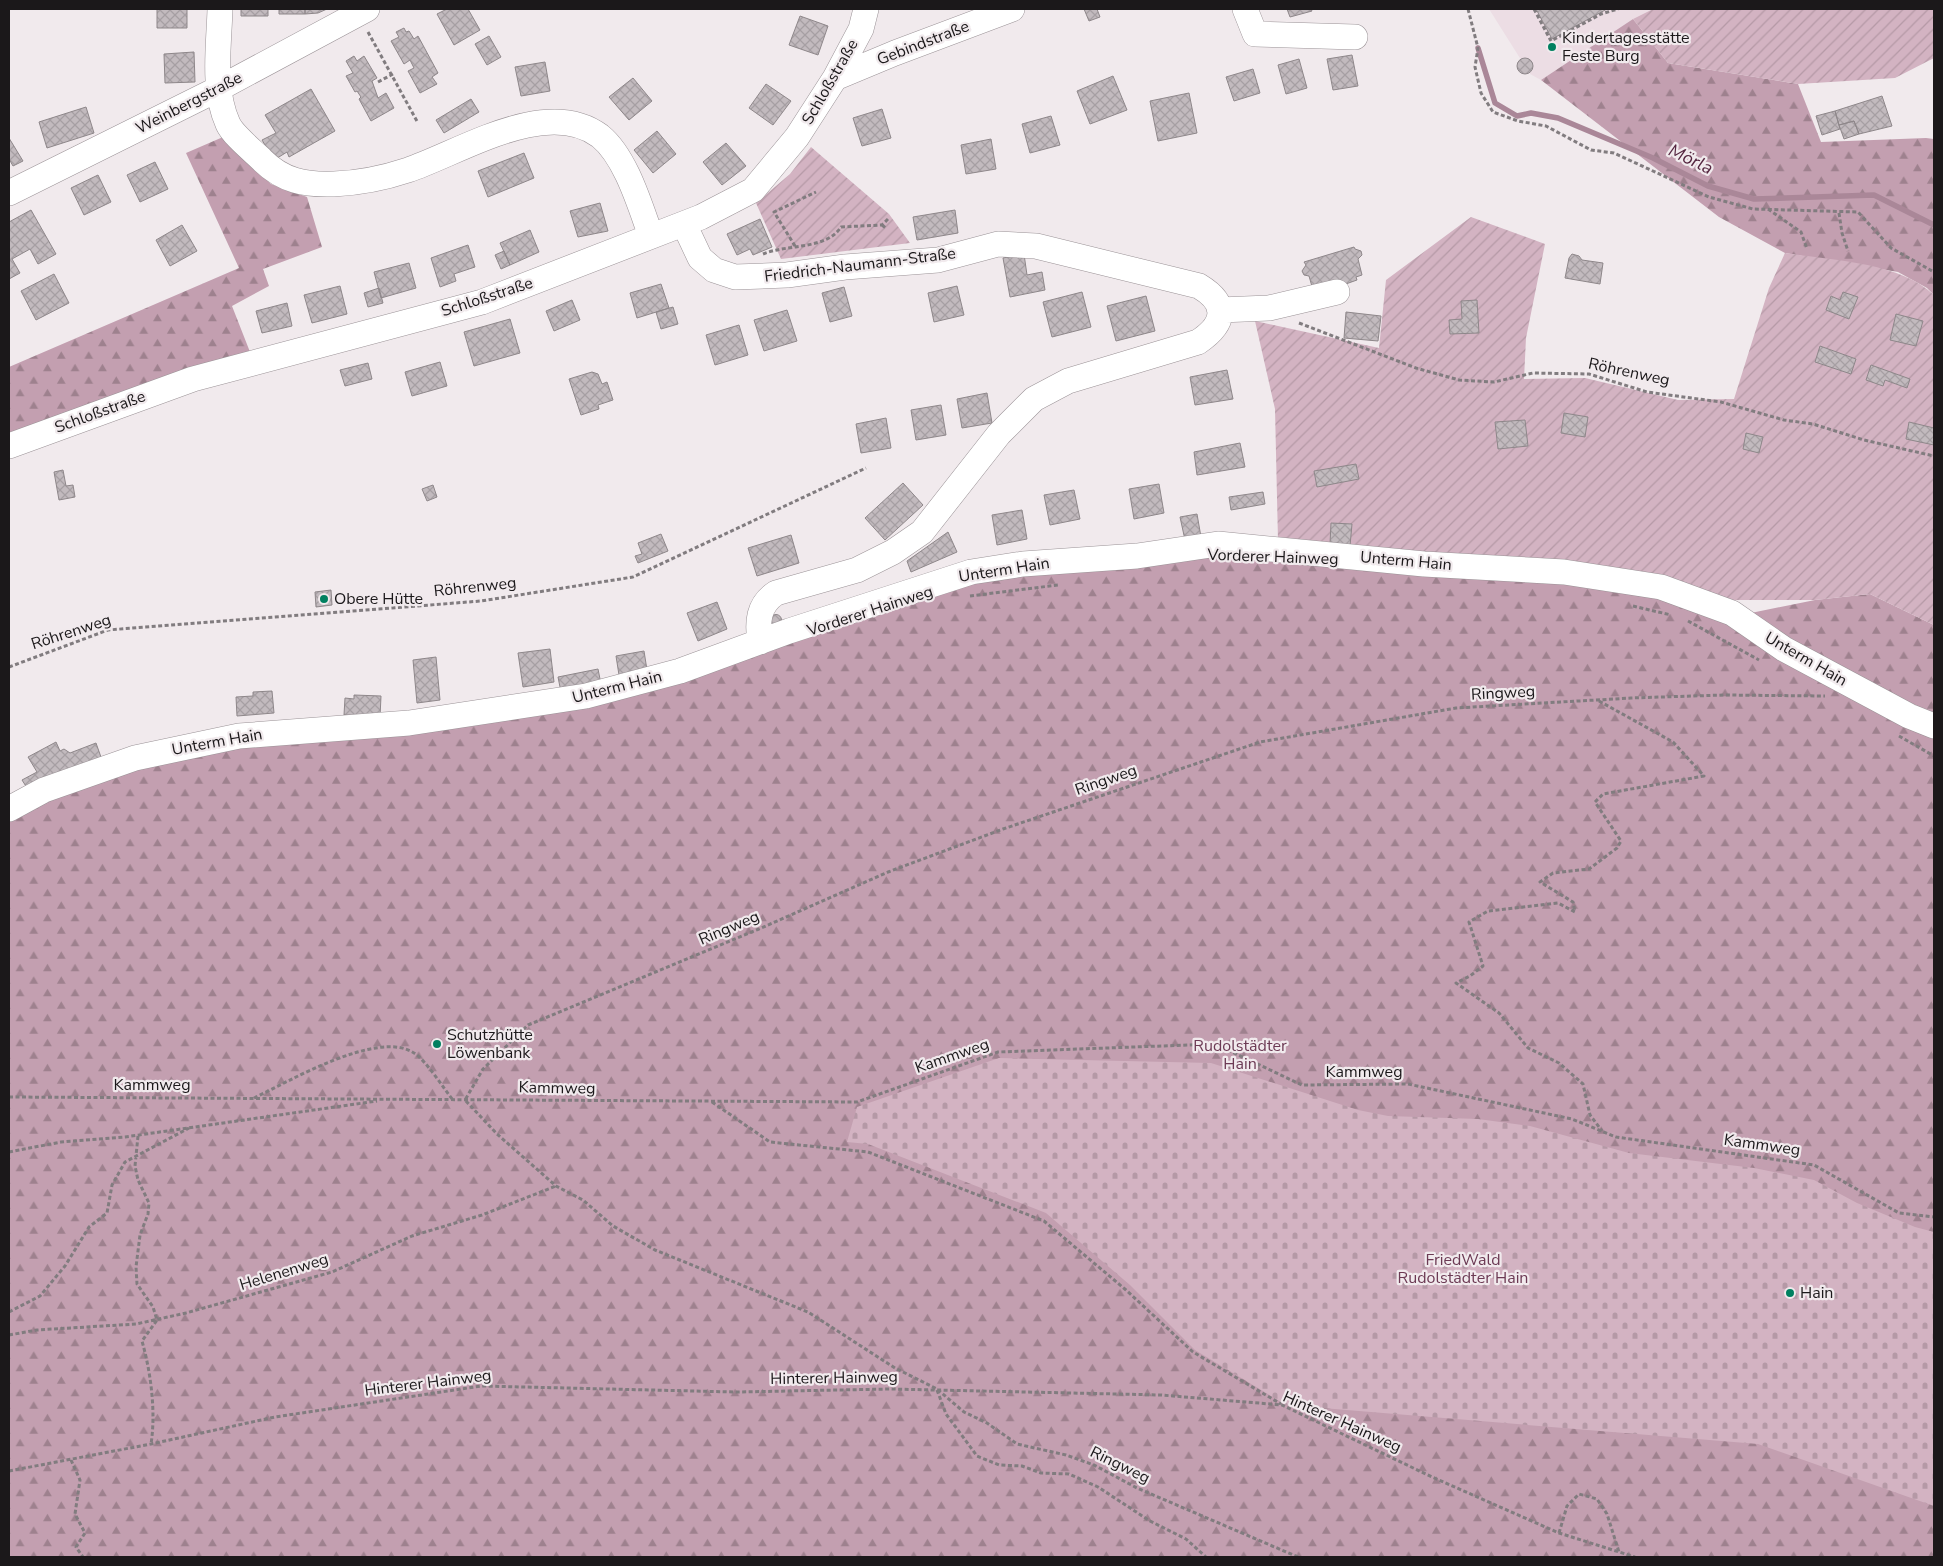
<svg xmlns="http://www.w3.org/2000/svg" width="1943" height="1566" viewBox="0 0 1943 1566" font-family="'Nunito Sans',sans-serif">
  <style>
    .built { fill: #ecdde4 }
    .forest { fill: url(#forest-firs) }
    .cemetery { fill: url(#cemetery-stones) }
    .garden { fill: url(#garden-furrows) }
    .lines { fill: none; stroke-linecap: round; stroke-linejoin: round }
    .stream { stroke: #aa8798; stroke-width: 5.5 }
    .building { fill: url(#building-cross-hatch); stroke: #8e878a }
    .minor-casing { stroke: #9b9397; stroke-width: 26 }
    .path { stroke: #817c7f; stroke-width: 3; stroke-dasharray: 4 2.5; stroke-linecap: butt }
    .minor { stroke: #fff; stroke-width: 25 }
    .poi-dot { fill: #008060; stroke: #f1eaed; stroke-width: 2 }
    .labels { text-anchor: middle; dominant-baseline: central; stroke-width: 4.5; stroke-linejoin: round; paint-order: stroke }
    .poi-label { font-size: 16px; fill: #1b181a; stroke: #f1eaed; text-anchor: start }
    .street-label { font-size: 16px; fill: #1b181a; stroke: #f1eaed }
    .park-label { font-size: 16px; fill: #6c3a54; stroke: #f1eaed }
    .water-label { font-size: 18px; font-style: italic; fill: #552640; stroke: #f1eaed }
  </style>
  <defs>
    <pattern id="forest-firs" width="22" height="20" patternUnits="userSpaceOnUse" patternTransform="scale(1.25)"><rect width="22" height="20" fill="#c39fb0"/><path d="M5 1l3.5 6h-7zM16 11l3.5 6h-7z" fill="#9e818e"/></pattern>
    <pattern id="cemetery-stones" width="16" height="16" patternUnits="userSpaceOnUse" patternTransform="scale(1.25)"><rect width="16" height="16" fill="#d3b3c2"/><path d="M2 7V4a2 2 0 0 1 4 0v3zM10 15v-3a2 2 0 0 1 4 0v3z" fill="#b599a6"/></pattern>
    <pattern id="garden-furrows" width="10" height="10" patternUnits="userSpaceOnUse" patternTransform="scale(1.25)"><rect width="10" height="10" fill="#d3b3c2"/><path d="M-1 1l2-2M0 10L10 0M9 11l2-2" fill="none" stroke="#b599a6"/></pattern>
    <pattern id="building-cross-hatch" width="8" height="8" patternUnits="userSpaceOnUse" patternTransform="scale(1.25)"><rect width="8" height="8" fill="#c2babe"/><path d="M0 0l8 8M0 8l8-8" fill="none" stroke="#a69fa3"/></pattern>
  </defs>
  <rect width="100%" height="100%" fill="#f1eaed"/>
  <path class="built" d="M1489,9H1653L1633,19L1541,80L1530,74Z"/>
  <path class="forest" d="M1633,19L1668,63L1798,84L1821,142L1926,138L1934,139V295L1927,288L1898,272L1785,253L1719,217L1541,80Z
    M223,137L271,184L307,197L322,247L263,269L269,286L232,306L250,352L9,439V367L239,268L186,153Z
    M1230,549L1532,576L1746,614L1815,600L1870,594L1934,625V1557H9V818L127,769L765,652L996,575Z"/>
  <path class="cemetery" d="M999,1058L1211,1063L1358,1110L1388,1116L1478,1119L1530,1126L1629,1153L1754,1168L1814,1180L1857,1203L1915,1227L1934,1232V1506L1758,1444L1286,1405L1195,1350L1130,1285L1046,1213L868,1144L847,1142L857,1107Z"/>
  <path class="garden" d="M1653,9H1934V58L1895,78L1798,84L1668,63L1633,19Z
    M811,147L889,214L910,243L781,259L756,203L790,174Z
    M1471,217L1545,244L1526,338L1524,379L1585,378L1678,400L1734,399L1769,288L1785,253C1830,260 1900,262 1934,295V625L1870,594L1815,600H1732L1278,541L1275,409L1255,321L1379,348L1386,280Z"/>
  <g class="lines">
    <path class="stream" d="M1478,48L1495,103L1517,116L1531,113L1558,118L1653,158L1708,186L1754,199L1874,195L1934,225"/>
  </g>
  <path class="building" d="M157,9H187V28H157Z
    M241,9H268V16H241Z
    M279,9H305V14H279Z
    M305,9H327L318,13L305,14Z
    M447,9H468L480,30L454,45L437,14Z
    M1084,9H1097L1100,17L1089,21Z
    M1287,9H1311L1312,11L1290,17Z
    M1536,9H1607L1552,39Z
    M800,16L828,26L818,55L789,45Z
    M404,28L406,32L409,31L414,39L418,36L438,73L432,77L437,84L420,93L408,71L414,68L410,60L404,64L391,41L399,37L396,32Z
    M489,36L501,57L487,65L475,44Z
    M194,52L195,82L165,83L164,54Z
    M1352,55L1358,86L1333,90L1327,59Z
    M354,56L357,61L364,56L377,78L372,81L378,98L386,93L394,108L371,121L359,99L361,97L357,91L355,92L346,76L353,73L346,61Z
    M1517 66a8 8 0 1 1 16 0a8 8 0 1 1-16 0Z
    M1299,59L1307,88L1286,94L1278,65Z
    M545,62L550,91L521,96L515,67Z
    M1253,69L1260,93L1234,101L1226,77Z
    M1113,76L1127,110L1090,124L1077,91Z
    M633,78L652,101L629,120L609,97Z
    M766,84L791,101L773,125L749,108Z
    M311,89L335,131L289,157L287,152L274,160L262,140L276,133L265,115Z
    M1189,93L1197,133L1158,141L1150,101Z
    M1882,96L1892,126L1859,134L1854,121L1839,125L1835,111Z
    M471,99L479,112L444,133L436,120Z
    M86,107L94,133L47,148L39,122Z
    M882,109L891,138L862,146L853,118Z
    M1835,111L1840,129L1822,135L1816,116Z
    M1051,116L1060,145L1030,153L1022,124Z
    M1854,121L1859,134L1844,139L1839,125Z
    M657,131L676,154L653,173L634,150Z
    M9,138L23,161L13,166L9,159Z
    M991,139L996,169L966,174L961,145Z
    M726,143L746,166L722,185L703,162Z
    M524,153L534,178L488,197L478,171Z
    M155,162L168,189L140,202L127,175Z
    M98,175L111,202L84,215L71,188Z
    M600,203L608,231L578,237L570,211Z
    M31,210L56,254L38,264L30,249L12,259L20,273L9,279V222Z
    M955,210L958,233L917,240L913,217Z
    M760,219L772,247L753,255L750,249L737,255L727,234Z
    M182,225L197,251L170,266L156,240Z
    M530,230L539,252L510,265L500,243Z
    M468,245L475,267L454,274L456,281L440,287L431,258Z
    M1354,247L1355,249L1361,251L1362,255L1358,259L1362,275L1356,277L1357,280L1343,285L1313,290L1309,276L1304,275L1302,271L1306,265L1304,262Z
    M504,251L510,265L501,269L495,255Z
    M1024,254L1027,275L1042,272L1045,290L1010,297L1003,258Z
    M1572,254L1579,256L1582,260L1603,263L1600,284L1565,278L1569,258Z
    M409,263L416,288L381,298L374,272Z
    M54,274L69,303L36,320L21,291Z
    M661,284L669,308L637,318L630,293Z
    M340,286L347,314L312,323L304,295Z
    M957,286L964,315L934,322L928,293Z
    M844,287L852,316L830,322L822,293Z
    M379,288L383,303L368,307L364,293Z
    M1082,292L1091,327L1052,337L1043,302Z
    M1843,292L1858,297L1849,319L1826,310L1831,296L1840,300Z
    M1146,296L1155,331L1116,341L1107,306Z
    M572,300L580,320L554,331L546,311Z
    M1477,300L1479,333L1450,334L1449,320L1462,319L1461,301Z
    M287,303L292,326L262,333L256,311Z
    M673,307L678,324L661,329L656,312Z
    M787,310L797,341L764,351L754,320Z
    M1346,312L1381,316L1378,341L1344,338Z
    M1896,314L1923,321L1916,346L1890,340Z
    M510,319L520,353L474,366L464,332Z
    M739,325L748,355L715,365L706,335Z
    M1820,346L1856,359L1851,374L1815,362Z
    M440,362L447,386L412,396L405,372Z
    M368,363L372,379L345,386L340,370Z
    M1871,365L1910,379L1907,388L1885,380L1883,386L1866,380Z
    M1227,370L1233,399L1195,405L1190,377Z
    M592,372L598,374L602,384L607,382L613,400L598,405L599,409L581,415L569,379Z
    M987,393L992,423L962,428L957,399Z
    M941,405L946,435L916,440L911,410Z
    M1564,413L1588,417L1585,437L1561,433Z
    M886,418L891,448L861,453L856,424Z
    M1525,420L1528,446L1498,449L1495,422Z
    M1909,422L1934,428V445L1906,439Z
    M1746,433L1763,437L1759,453L1743,449Z
    M1240,443L1245,467L1197,475L1194,452Z
    M1356,464L1359,479L1317,487L1314,471Z
    M63,470L66,486L73,485L75,497L59,500L54,472Z
    M903,483L923,505L885,540L865,518Z
    M1159,484L1164,513L1134,519L1129,489Z
    M433,485L437,497L427,501L422,489Z
    M1074,490L1080,519L1050,525L1044,495Z
    M1263,492L1265,504L1231,510L1229,497Z
    M1022,510L1027,539L997,545L992,515Z
    M1197,514L1201,537L1185,540L1180,517Z
    M1331,523L1352,524L1350,546L1330,544Z
    M948,532L957,552L911,572L907,561Z
    M661,534L668,551L638,563L635,556L642,554L638,543Z
    M791,535L799,563L757,576L748,548Z
    M331,590L332,605L316,607L315,592Z
    M717,602L727,629L698,641L687,613Z
    M770.5 620a5.5 5.5 0 1 1 11 0a5.5 5.5 0 1 1-11 0Z
    M550,649L554,682L523,687L518,653Z
    M644,651L647,670L619,675L616,656Z
    M436,657L440,700L417,703L413,660Z
    M598,669L601,684L561,692L558,677Z
    M272,691L274,713L237,716L236,697L253,696V692Z
    M354,695L381,696L380,717L344,715L345,698L354,699Z
    M56,742L60,751L64,749L70,753L96,743L102,760L29,791L22,780L37,772L28,757Z
    M434,1039H441L440,1048H434Z"/>
  <g class="lines">
    <g class="minor-casing">
      <path id="minor" d="M220,9C219,46 212,89 228,124C233,135 253,151 262,160C283,181 305,185 334,184C359,183 384,178 408,170C461,152 547,96 600,136C626,157 640,206 651,236
        M1245,9L1255,34L1355,37
        M835,78L895,53L1012,9
        M9,193L218,89L367,9
        M684,224L700,258L714,270L735,277L787,275L845,267L938,260L998,244L1036,246L1199,286C1229,304 1225,324 1198,342L1068,381L1034,399L999,434L922,532L893,552L857,570L776,593C758,605 757,622 760,642
        M1220,310L1269,308L1337,292
        M9,446L193,379L482,302L701,217L753,190L797,137L835,78L861,29L866,9
        M9,809L44,790L135,758L239,736L409,723L586,696L680,671L789,631L971,572L1023,564L1137,556L1218,544L1424,564L1564,572L1661,587L1732,613L1784,649L1909,716L1934,726"/>
    </g>
    <path class="path" d="M1468,9L1478,48L1475,67L1481,93L1493,112L1518,121L1546,126L1591,150L1614,153L1709,197L1753,209L1858,212L1891,248L1934,272
      M1534,9L1551,41L1601,14L1618,9
      M368,32L418,123
      M378,82L393,74
      M1768,209L1801,232L1807,249
      M1839,213L1842,233L1848,251
      M882,225L887,229
      M795,246L774,212L816,192
      M763,254C787,244 826,250 841,227L882,225L889,218
      M1299,323L1416,368L1459,380L1494,382L1533,373L1589,374L1647,392L1721,402L1784,420L1813,424L1864,440L1934,456
      M970,596L1058,585
      M1633,606L1671,615
      M1688,621L1759,660
      M9,667L108,630L481,601L633,577L866,468
      M1599,701L1673,742L1704,776L1603,794L1595,802L1621,841L1617,848L1589,869L1553,873L1540,882L1573,902L1575,912L1558,903L1488,911L1469,922L1483,966L1470,976L1456,983L1499,1013L1528,1048L1559,1063L1583,1084L1590,1115L1602,1131
      M1899,736L1934,756
      M9,1097L857,1102L998,1052L1215,1044L1302,1085L1408,1084L1572,1119L1616,1137L1814,1165L1899,1213L1934,1217
      M254,1098C290,1081 378,1029 414,1053C425,1059 444,1089 453,1100
      M712,1102L770,1142L868,1152L1044,1221L1126,1290L1193,1352L1281,1404
      M138,1136L135,1166L138,1180L149,1203L148,1214L140,1235L136,1267L137,1284L153,1307L157,1320L142,1341C151,1373 156,1412 151,1444
      M9,1152L61,1142L125,1137L377,1101
      M9,1312L40,1296L65,1266L89,1227L107,1213L112,1185L125,1162L189,1128
      M9,1335L37,1330L136,1324L186,1313L332,1272L412,1236L482,1215L556,1186
      M937,1390L946,1414L977,1456L999,1465L1022,1466L1041,1473L1069,1474L1098,1487L1150,1521L1186,1539L1206,1557
      M71,1460L80,1480L75,1514L85,1533L76,1547L83,1557
      M9,1471L151,1444L275,1417L481,1386L736,1392L891,1389L1161,1395L1282,1405L1432,1477L1559,1533L1635,1557
      M1559,1533L1567,1506L1579,1494L1597,1499L1607,1514L1619,1552
      M1298,1557L1137,1488L1094,1465L1066,1455L1017,1444L987,1423L964,1412L937,1389L895,1368L808,1312L655,1250L613,1226L583,1200L556,1186L497,1134L465,1100L483,1069L528,1025L759,929L888,872L1003,829L1260,742L1456,708L1631,698L1724,695L1825,696"/>
    <use href="#minor" class="minor"/>
  </g>
  <g class="poi-dot">
    <circle cx="1552" cy="47" r="5"/>
    <circle cx="324" cy="599" r="5"/>
    <circle cx="437" cy="1044" r="5"/>
    <circle cx="1790" cy="1293" r="5"/>
  </g>
  <g class="labels">
    <g class="poi-label">
      <text x="1562" y="38">Kindertagesstätte<tspan x="1562" dy="18">Feste Burg</tspan></text>
      <text x="334" y="599">Obere Hütte</text>
      <text x="447" y="1035">Schutzhütte<tspan x="447" dy="18">Löwenbank</tspan></text>
      <text x="1800" y="1293">Hain</text>
    </g>
    <g class="street-label">
      <text transform="translate(923 43) rotate(-21)">Gebindstraße</text>
      <text transform="translate(830 82) rotate(-60)">Schloßstraße</text>
      <text transform="translate(189 103) rotate(-27)">Weinbergstraße</text>
      <text transform="translate(860 265) rotate(-7)">Friedrich-Naumann-Straße</text>
      <text transform="translate(487 297) rotate(-18)">Schloßstraße</text>
      <text transform="translate(1629 372) rotate(12)">Röhrenweg</text>
      <text transform="translate(100 412) rotate(-20)">Schloßstraße</text>
      <text transform="translate(1273 557) rotate(2)">Vorderer Hainweg</text>
      <text transform="translate(1406 561) rotate(5)">Unterm Hain</text>
      <text transform="translate(1004 570) rotate(-9)">Unterm Hain</text>
      <text transform="translate(475 587) rotate(-6)">Röhrenweg</text>
      <text transform="translate(870 611) rotate(-18)">Vorderer Hainweg</text>
      <text transform="translate(71 632) rotate(-18)">Röhrenweg</text>
      <text transform="translate(1806 659) rotate(30)">Unterm Hain</text>
      <text transform="translate(617 687) rotate(-14)">Unterm Hain</text>
      <text transform="translate(1503 693) rotate(-3)">Ringweg</text>
      <text transform="translate(217 742) rotate(-10)">Unterm Hain</text>
      <text transform="translate(1106 780) rotate(-19)">Ringweg</text>
      <text transform="translate(729 928) rotate(-23)">Ringweg</text>
      <text transform="translate(952 1056) rotate(-19)">Kammweg</text>
      <text x="1364" y="1072">Kammweg</text>
      <text x="152" y="1085">Kammweg</text>
      <text transform="translate(557 1088) rotate(1)">Kammweg</text>
      <text transform="translate(1762 1145) rotate(8)">Kammweg</text>
      <text transform="translate(284 1272) rotate(-17)">Helenenweg</text>
      <text transform="translate(834 1378) rotate(-1)">Hinterer Hainweg</text>
      <text transform="translate(428 1383) rotate(-7)">Hinterer Hainweg</text>
      <text transform="translate(1342 1422) rotate(24)">Hinterer Hainweg</text>
      <text transform="translate(1120 1465) rotate(26)">Ringweg</text>
    </g>
    <g class="park-label">
      <text x="1240" y="1046">Rudolstädter<tspan x="1240" dy="18">Hain</tspan></text>
      <text x="1463" y="1260">FriedWald<tspan x="1463" dy="18">Rudolstädter Hain</tspan></text>
    </g>
    <g class="water-label">
      <text transform="translate(1691 159) rotate(26)">Mörla</text>
    </g>
  </g>
  <rect width="1943" height="1566" fill="none" stroke="#1b181a" stroke-width="20"/>
</svg>
